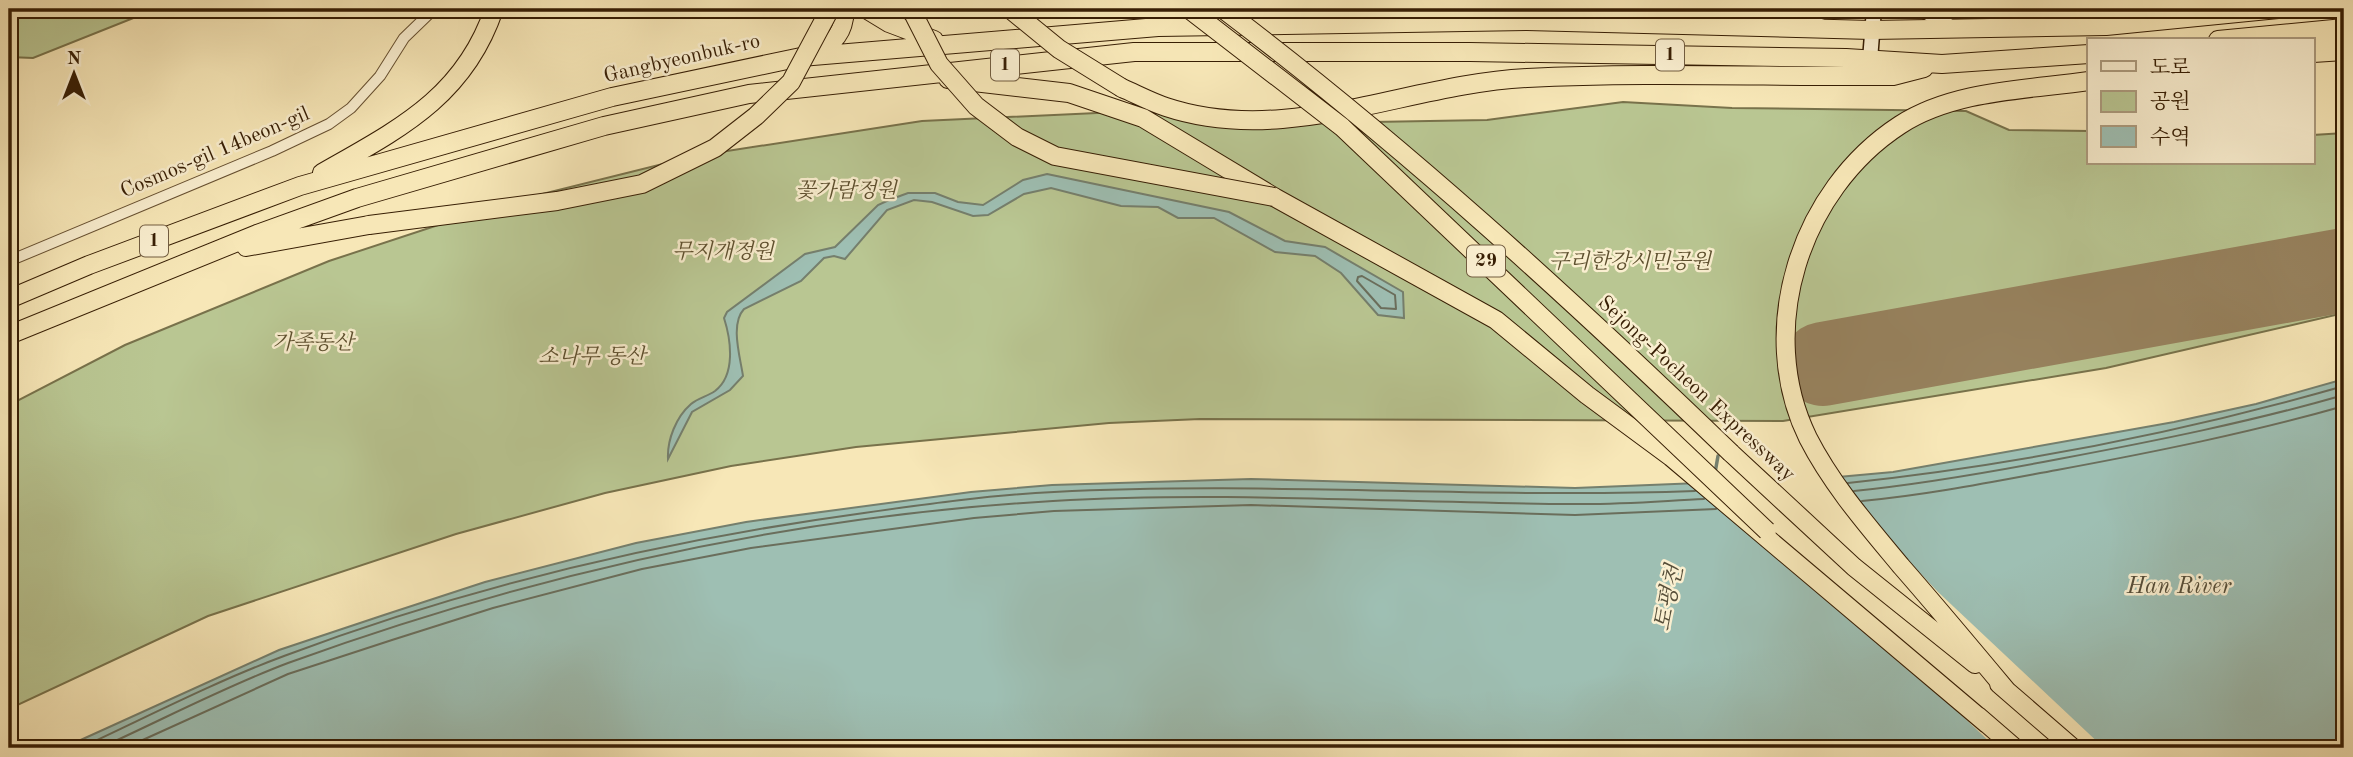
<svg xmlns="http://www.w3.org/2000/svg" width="2353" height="757" viewBox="0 0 2353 757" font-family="'Old Standard TT','Noto Serif KR',serif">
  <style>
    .green { fill: #b9c692; stroke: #78724b; stroke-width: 2 }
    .water { fill: #9ebfb3; stroke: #757f6d; stroke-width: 2 }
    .pier { fill: #f7e7b7 }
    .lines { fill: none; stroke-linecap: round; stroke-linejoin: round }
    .shore { stroke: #6a6e5c; stroke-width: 2 }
    .stream { stroke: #757f6d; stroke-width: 3.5 }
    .runway { stroke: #97825e; stroke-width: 84 }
    .street-casing { stroke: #675031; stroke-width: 12 }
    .secondary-casing { stroke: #371e04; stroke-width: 17 }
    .highway-casing { stroke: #371e04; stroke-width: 20 }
    .street { stroke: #faefd0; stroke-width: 10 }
    .secondary { stroke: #faefd0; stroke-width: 14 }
    .highway { stroke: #f7e7b7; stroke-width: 18 }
    .highway-bridge-casing { stroke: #371e04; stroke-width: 20; stroke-linecap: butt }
    .highway-bridge { stroke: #f7e7b7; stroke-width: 18 }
    .labels { text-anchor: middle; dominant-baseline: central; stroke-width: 5; stroke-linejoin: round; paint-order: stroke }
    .shield { fill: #faefd0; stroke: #725d41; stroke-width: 2 }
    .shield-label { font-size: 19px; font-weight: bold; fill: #371e04 }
    .street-label { font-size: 21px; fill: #371e04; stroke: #faefd0 }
    .park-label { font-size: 21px; font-style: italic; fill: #5e502f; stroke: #faefd0 }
    .water-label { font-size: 23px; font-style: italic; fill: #564e39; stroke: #faefd0 }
  </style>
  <rect width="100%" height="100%" fill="#f7e7b7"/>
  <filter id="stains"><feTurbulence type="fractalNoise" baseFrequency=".00286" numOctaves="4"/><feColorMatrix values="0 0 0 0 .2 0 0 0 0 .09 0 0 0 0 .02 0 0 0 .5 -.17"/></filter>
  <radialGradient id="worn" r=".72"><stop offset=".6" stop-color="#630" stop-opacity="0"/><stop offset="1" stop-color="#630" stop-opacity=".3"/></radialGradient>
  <path class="green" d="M9,9H156L33,58L9,57Z
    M1623,102L1732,108L1966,111L2009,130L2089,131V163H2313V135L2344,133V313L2106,368L1783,421L1200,419L1109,423L856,447L731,466L605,493L456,534L208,616L9,709V405L125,345L329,261L502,204L695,156L922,121L1162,110L1252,124L1487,120Z"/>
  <path class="water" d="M1047,174L1229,212L1285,241L1325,247L1403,292L1404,318L1378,315L1341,273L1315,256L1275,252L1214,218H1178L1158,207L1121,206L1051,188L1024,194L988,215L973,216L932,202L914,200L887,210L845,259L834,256L824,258L801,281L744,309C730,324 740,356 743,376L730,390L692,412L668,459C667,440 676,417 691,404C698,398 708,396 715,391C736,375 731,340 724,318L727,312L805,254L835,247L878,205L889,200L908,193H935L958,202L983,205L1023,180Z
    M2344,379V748H63L279,650L384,615L485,582L636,543L746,522L971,492L1052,485L1251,479L1575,488L1827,478L1893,472L2174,422L2256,404Z"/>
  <path class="pier" d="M1827,475L1938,592L2104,748H1996L1760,523L1706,480Z"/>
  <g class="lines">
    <path class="shore" d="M1362,276L1395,295L1396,309L1381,308L1357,281L1358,277Z
      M1848,483C2015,465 2183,432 2344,386
      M1854,491C1923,484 1991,472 2059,459C2155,441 2250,422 2344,395
      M1862,501C1927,495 1992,482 2057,470C2154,452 2249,433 2344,406
      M80,748C147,717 214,682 284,656C472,585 666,540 864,513C927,504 991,495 1054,492C1268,481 1481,499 1695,491
      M100,748C162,720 224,687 288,663C533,574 792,516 1053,501C1226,491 1399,503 1572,504C1616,505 1661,501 1704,499
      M125,748L288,674L392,640L493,608L642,569L751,548L974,518L1054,511L1251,505L1575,515L1716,509"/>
    <path class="stream" d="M1715,473L1718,456"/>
    <path class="runway" d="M1823,364L2344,270"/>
    <g class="street-casing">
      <path id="street" d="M9,261L272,151L329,124L351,108L380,76L404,38L434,9"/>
    </g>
    <g class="secondary-casing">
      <path id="secondary" d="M1922,9L1952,28
        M1787,25L1832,9
        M1870,60L1874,9"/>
    </g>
    <g class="highway-casing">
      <path id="highway" d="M866,9L889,23L934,40
        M1472,9L1500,15
        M2218,40L2344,28
        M2313,46L2344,36
        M813,52C835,44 844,32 845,9
        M2313,53L2344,51
        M948,79L1069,93L1143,118L1274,197L1496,320L1587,395L1671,457L1987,724
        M1122,88C1136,94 1151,102 1166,107C1286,147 1407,84 1527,78C1648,72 1771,77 1893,76L1924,68
        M322,173C397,130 464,98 494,9
        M246,247L369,225
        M9,299L89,265L300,186L612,97L801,57L1158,27L1527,21L1871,30L2106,26L2278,9
        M9,335L257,234L357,198L604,126L749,94L1134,52H1470L1846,58L1942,64L2089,54
        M1731,453L1854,567L1975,664
        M1999,684L2073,748
        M2007,691C1972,649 1937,607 1901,566C1867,525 1832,485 1808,438C1755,330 1800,190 1900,125C1954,90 2027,90 2089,81
        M1978,716L2015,748"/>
    </g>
    <use href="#street" class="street"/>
    <use href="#secondary" class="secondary"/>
    <use href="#highway" class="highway"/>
    <g class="highway-bridge-casing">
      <path id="highway-bridge" d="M911,9L939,64L976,106L1017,137L1055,156L1274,197
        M1010,9L1059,49L1122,88
        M1189,9L1342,127L1767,531
        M1223,9C1403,145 1569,297 1731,453
        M369,225L557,201L642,184L715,148L756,116L791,82L830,9"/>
    </g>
    <use href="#highway-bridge" class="highway-bridge"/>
  </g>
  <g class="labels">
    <g class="shield">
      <rect x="1656" y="39.5" width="28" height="31" rx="5"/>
      <rect x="991" y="49.5" width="28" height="31" rx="5"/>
      <rect x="140" y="225.5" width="28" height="31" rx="5"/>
      <rect x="1467" y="245.5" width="38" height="31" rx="5"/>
    </g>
    <g class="shield-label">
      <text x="1670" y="55">1</text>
      <text x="1005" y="65">1</text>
      <text x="154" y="241">1</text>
      <text x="1486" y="261">29</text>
    </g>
    <g class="street-label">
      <text transform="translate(682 59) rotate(-13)">Gangbyeonbuk-ro</text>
      <text transform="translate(215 153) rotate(-23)">Cosmos-gil 14beon-gil</text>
      <text transform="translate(1696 389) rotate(43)">Sejong-Pocheon Expressway</text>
    </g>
    <g class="park-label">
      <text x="846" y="191">꽃가람정원</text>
      <text x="723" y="252">무지개정원</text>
      <text x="1630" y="262">구리한강시민공원</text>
      <text x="313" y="343">가족동산</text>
      <text x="592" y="357">소나무 동산</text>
    </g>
    <g class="water-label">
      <text x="2179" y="586">Han River</text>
      <text transform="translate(1669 598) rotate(-78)">토평천</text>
    </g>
  </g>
  <rect width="2353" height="757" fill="none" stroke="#f7e7b7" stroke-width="35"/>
  <rect x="10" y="10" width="2332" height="736" fill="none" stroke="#371e04" stroke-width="3.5"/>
  <rect x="18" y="18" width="2318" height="722" fill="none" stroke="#371e04" stroke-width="2"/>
  <rect x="2087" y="38" width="228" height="126" fill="#faefd0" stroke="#ac9b7e" stroke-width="2"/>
  <rect x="2101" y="61" width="35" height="10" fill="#faefd0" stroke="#ac9b7e" stroke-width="2"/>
  <text x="2150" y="74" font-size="21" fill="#371e04">도로</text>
  <rect x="2101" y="91" width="35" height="21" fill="#b9c692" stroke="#ac9b7e" stroke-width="2"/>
  <text x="2150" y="108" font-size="21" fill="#371e04">공원</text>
  <rect x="2101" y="126" width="35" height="21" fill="#9ebfb3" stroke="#ac9b7e" stroke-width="2"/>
  <text x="2150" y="144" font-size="21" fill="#371e04">수역</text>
  <g transform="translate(74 74)" stroke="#faefd0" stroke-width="5" paint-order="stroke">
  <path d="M0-5L12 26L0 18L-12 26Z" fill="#371e04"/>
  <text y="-10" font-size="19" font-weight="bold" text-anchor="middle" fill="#371e04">N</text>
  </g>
  <rect width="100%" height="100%" filter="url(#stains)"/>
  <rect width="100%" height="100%" fill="url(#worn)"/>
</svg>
